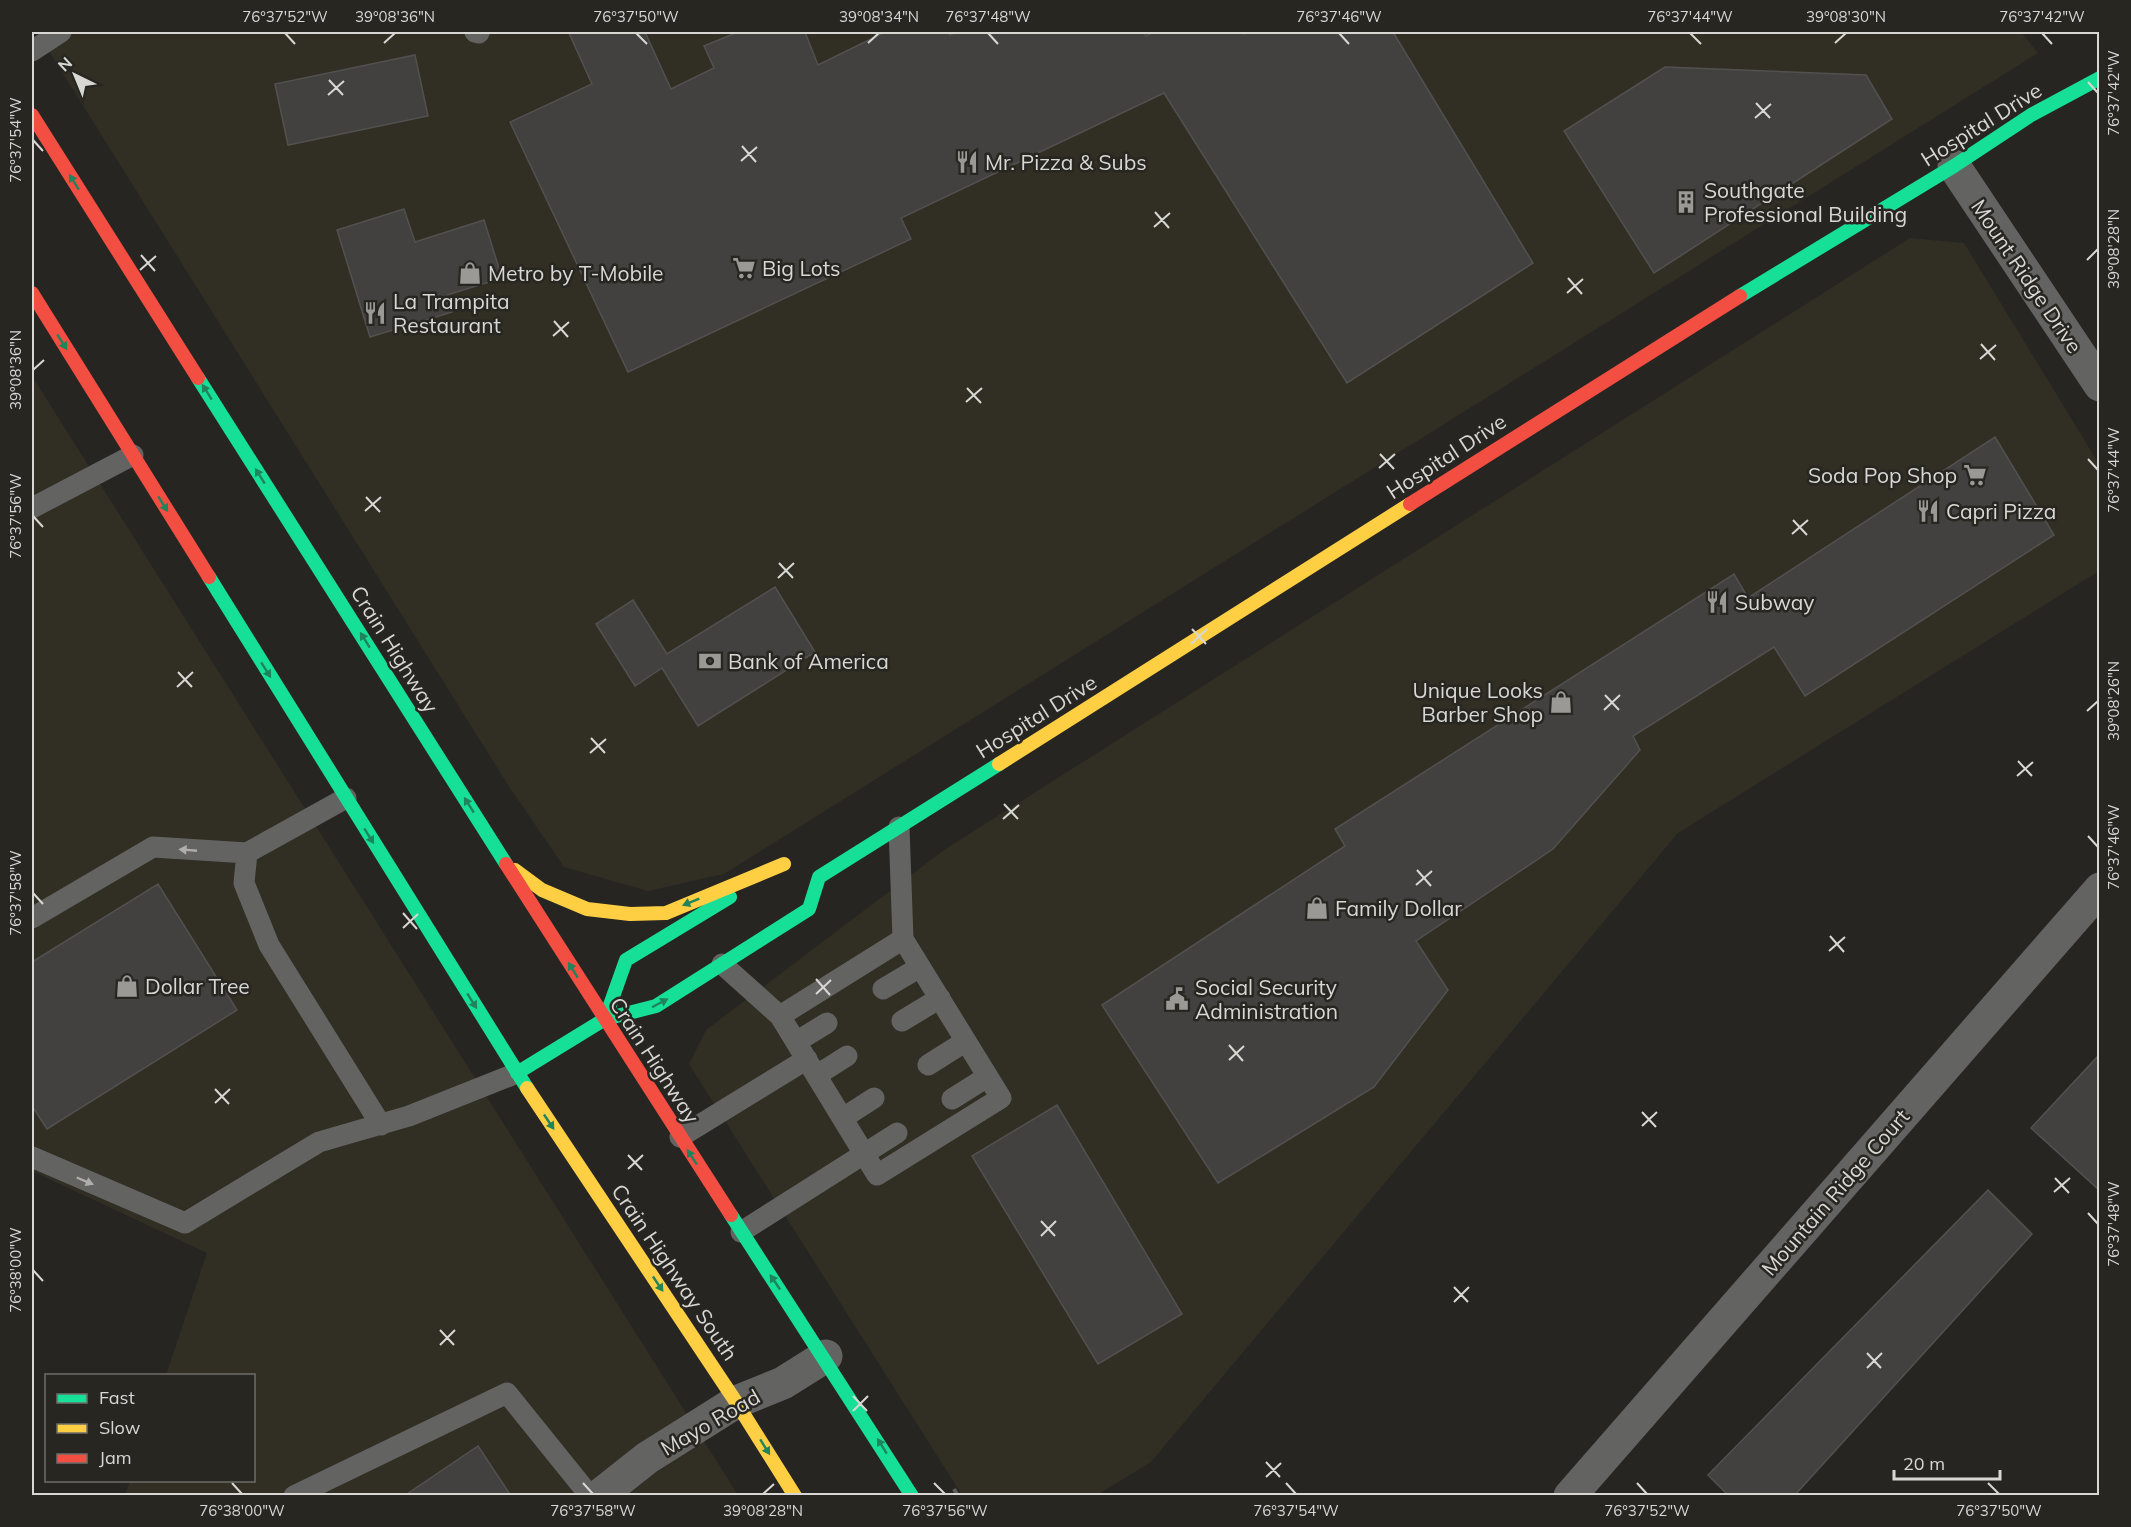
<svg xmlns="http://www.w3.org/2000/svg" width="2131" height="1527" viewBox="0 0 2131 1527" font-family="Mulish,sans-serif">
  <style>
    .built { fill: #312e24 }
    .building { fill: #42413f; stroke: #52514f; stroke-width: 1.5 }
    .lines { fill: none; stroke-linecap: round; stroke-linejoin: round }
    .path { stroke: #5d5c5a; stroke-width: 4; stroke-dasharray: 6 3; stroke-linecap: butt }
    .lane { stroke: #636361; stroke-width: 21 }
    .street { stroke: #636361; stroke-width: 33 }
    .fast { stroke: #16e098; stroke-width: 14 }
    .slow { stroke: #ffcf43; stroke-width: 14 }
    .jam { stroke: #f24e42; stroke-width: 14 }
    .oneway { fill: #1f835c }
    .oneway2 { fill: #afaeac }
    .ticks { fill: none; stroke: #d8d7d4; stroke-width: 2 }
    .labels { text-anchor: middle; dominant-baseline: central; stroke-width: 5; stroke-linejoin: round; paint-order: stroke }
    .street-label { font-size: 21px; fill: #d8d7d4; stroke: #282621 }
    .poi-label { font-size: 21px; fill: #d8d7d4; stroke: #282621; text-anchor: start }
    .neatline { fill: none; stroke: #d8d7d4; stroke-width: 2 }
    .ticks-label { font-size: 15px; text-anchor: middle; fill: #d8d7d4 }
  </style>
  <rect width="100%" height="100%" fill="#272522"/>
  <path class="built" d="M37,32H2021L2038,53L724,874L648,891L564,867L508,785Z
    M1910,238L1964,243L2099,464V571L1678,833L1151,1462L1097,1495H962L689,1064L706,1030L944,850Z
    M32,376L738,1495H125L130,1481L254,1480V1376L166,1375L207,1253L32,1171Z"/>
  <path class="building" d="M571,32H645L671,89L714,68L704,46L738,32H805L818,65L885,32H948L950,35L957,32H1144L1146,36L1154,32H1243L1244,34L1248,32H1393L1533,263L1347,383L1164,93L901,218L911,239L628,372L510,122L592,84L569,33Z
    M415,55L428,116L288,145L275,84Z
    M1665,67L1866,75L1892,119L1654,273L1564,131Z
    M404,209L415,242L484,220L502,278L447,295L452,312L370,337L337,230Z
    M1995,437L2054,535L1805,696L1774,647L1633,736L1640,750L1553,849L1416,941L1448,990L1374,1087L1218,1183L1102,1005L1345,846L1335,829L1734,574L1748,598Z
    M775,587L815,652L698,726L662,668L635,686L596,624L633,600L667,654Z
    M158,884L237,1010L47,1129L32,1106V962Z
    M2100,1054V1188L2098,1189L2031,1128Z
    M1057,1105L1182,1314L1098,1364L972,1156Z
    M1988,1190L2032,1234L1794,1496H1729L1708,1475Z
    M478,1446L511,1496H404Z"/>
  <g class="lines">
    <path class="path" d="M954,1489L958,1496"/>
    <path class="lane" d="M475,32L479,33
      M32,51L61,32
      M32,508L133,455
      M899,827L903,939
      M247,853L244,883L269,945L381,1125
      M32,918L153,847L247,853L346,798
      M903,939L1001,1098L877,1175L780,1016Z
      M722,964L780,1016
      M883,989L920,967
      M902,1021L940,998
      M796,1042L827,1023
      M928,1065L966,1041
      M817,1075L847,1056
      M952,1099L987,1077
      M843,1118L874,1098
      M680,1137L807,1059
      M32,1157L185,1223L319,1142L409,1116L517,1073
      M741,1232L897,1133
      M294,1496L507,1393L590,1496"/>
    <path class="street" d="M1954,166L2100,385
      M599,1496L647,1458L736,1402L783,1383L826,1356
      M1570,1496L2100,889"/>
    <path class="fast" d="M1740,296L1954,166L2031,115L2100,78
      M198,378L506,864
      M209,577L527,1088
      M605,1019L626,960L730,897
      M517,1073L605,1019L656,1006L809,909L819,877L999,764
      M731,1215L912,1496"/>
    <path class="slow" d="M999,764L1410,504
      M515,870L542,890L587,909L630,914L666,913L784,864
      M527,1088L736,1402L795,1496"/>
    <path class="jam" d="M32,115L198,378
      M32,293L209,577
      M1410,504L1740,296
      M506,864L731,1215"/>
  </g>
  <defs><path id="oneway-solid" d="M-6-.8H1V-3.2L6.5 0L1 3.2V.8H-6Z" transform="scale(1.5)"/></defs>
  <g class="oneway">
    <use href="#oneway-solid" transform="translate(74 182) rotate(-122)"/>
    <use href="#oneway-solid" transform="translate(62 342) rotate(58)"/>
    <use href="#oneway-solid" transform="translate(207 392) rotate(-122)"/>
    <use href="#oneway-solid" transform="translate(260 476) rotate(-122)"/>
    <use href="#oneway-solid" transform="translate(163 504) rotate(58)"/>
    <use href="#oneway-solid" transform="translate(365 640) rotate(-122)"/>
    <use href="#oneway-solid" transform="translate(266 670) rotate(58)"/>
    <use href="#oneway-solid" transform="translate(469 805) rotate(-122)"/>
    <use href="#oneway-solid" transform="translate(369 836) rotate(58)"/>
    <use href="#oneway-solid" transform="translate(691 902) rotate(158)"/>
    <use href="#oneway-solid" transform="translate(573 970) rotate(-122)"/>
    <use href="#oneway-solid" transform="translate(472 1001) rotate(58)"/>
    <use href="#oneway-solid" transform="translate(660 1003) rotate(-28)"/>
    <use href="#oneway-solid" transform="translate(549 1122) rotate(56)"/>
    <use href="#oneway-solid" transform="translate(692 1157) rotate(-123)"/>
    <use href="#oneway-solid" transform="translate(775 1282) rotate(-124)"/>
    <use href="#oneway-solid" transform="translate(658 1284) rotate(56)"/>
    <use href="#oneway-solid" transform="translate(882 1446) rotate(-122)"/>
    <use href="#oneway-solid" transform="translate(765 1447) rotate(58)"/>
  </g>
  <g class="oneway2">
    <use href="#oneway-solid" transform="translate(188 850) rotate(-175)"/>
    <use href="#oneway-solid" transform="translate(85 1181) rotate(23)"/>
  </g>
  <path class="ticks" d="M285,33L295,44M636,33L647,44M988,33L998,44M1339,33L1349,44M1690,33L1701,44M2042,33L2052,44M384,43L395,33M868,43L879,33M1835,43L1846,33M329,80L343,95M2088,82L2098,93M328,95L344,81M1756,103L1770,118M1755,118L1771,104M33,140L43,151M742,146L756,162M741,161L757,147M1155,212L1169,228M1154,227L1170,213M141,255L155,271M2087,260L2098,249M140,270L156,256M1568,278L1582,294M1567,293L1583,279M554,321L568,337M553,336L569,322M1981,344L1995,360M1980,359L1996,345M33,370L44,360M967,388L981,403M966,402L982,388M1380,454L1394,469M2088,459L2098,470M1379,468L1395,454M366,497L380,512M365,511L381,497M33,516L43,527M1793,520L1807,535M1792,534L1808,520M779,563L793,578M778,578L794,563M1192,629L1206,644M1191,644L1207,629M178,672L192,687M177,687L193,672M1605,695L1619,710M1604,710L1620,695M2087,711L2098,701M591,738L605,753M590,753L606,739M2018,761L2032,776M2017,776L2033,762M1004,804L1018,819M1003,819L1019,805M2088,836L2098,847M1417,870L1431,886M1416,885L1432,871M33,893L43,904M403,913L417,929M403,928L418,914M1830,936L1844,952M1829,951L1845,937M816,979L830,995M816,994L831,980M1229,1045L1243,1061M1229,1060L1244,1046M215,1089L229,1104M215,1103L230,1089M1642,1112L1656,1127M1642,1126L1657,1112M628,1155L642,1170M628,1169L643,1155M2055,1178L2069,1193M2054,1192L2070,1178M2088,1213L2098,1224M1041,1221L1055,1236M1041,1236L1056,1221M33,1270L43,1281M1454,1287L1468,1302M1454,1302L1469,1287M440,1330L454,1345M440,1345L455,1330M1867,1353L1881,1368M1867,1368L1882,1353M853,1396L867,1411M853,1411L868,1396M1266,1462L1280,1477M1266,1477L1281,1463M232,1483L242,1494M583,1483L593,1494M934,1483L945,1494M1286,1483L1296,1494M1637,1483L1647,1494M1988,1483L1999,1494M763,1494L774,1484"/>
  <defs>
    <g id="restaurant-bare" transform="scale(1.8)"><path d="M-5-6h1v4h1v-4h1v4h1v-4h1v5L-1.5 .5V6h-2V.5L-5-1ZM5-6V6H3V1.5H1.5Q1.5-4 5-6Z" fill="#9a9996" stroke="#282621" stroke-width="2.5" paint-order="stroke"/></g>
    <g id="building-bare" transform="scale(1.8)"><path d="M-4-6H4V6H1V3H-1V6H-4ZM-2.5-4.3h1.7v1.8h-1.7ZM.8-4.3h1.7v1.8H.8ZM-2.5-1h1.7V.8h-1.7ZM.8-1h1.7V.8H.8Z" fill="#9a9996" stroke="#282621" stroke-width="2.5" paint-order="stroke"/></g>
    <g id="supermarket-bare" transform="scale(1.8)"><path d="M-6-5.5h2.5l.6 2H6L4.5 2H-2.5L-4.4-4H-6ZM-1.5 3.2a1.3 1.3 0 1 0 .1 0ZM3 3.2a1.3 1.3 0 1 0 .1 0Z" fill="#9a9996" stroke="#282621" stroke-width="2.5" paint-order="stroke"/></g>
    <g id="shop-bare" transform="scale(1.8)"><path d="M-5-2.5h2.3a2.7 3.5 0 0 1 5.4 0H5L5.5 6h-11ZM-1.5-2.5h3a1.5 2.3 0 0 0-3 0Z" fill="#9a9996" stroke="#282621" stroke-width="2.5" paint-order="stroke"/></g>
    <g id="bank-bare" transform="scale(1.8)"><path d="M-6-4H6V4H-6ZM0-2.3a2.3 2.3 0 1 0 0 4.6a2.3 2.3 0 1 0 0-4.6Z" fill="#9a9996" stroke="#282621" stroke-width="2.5" paint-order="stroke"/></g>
    <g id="civic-bare" transform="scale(1.8)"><path d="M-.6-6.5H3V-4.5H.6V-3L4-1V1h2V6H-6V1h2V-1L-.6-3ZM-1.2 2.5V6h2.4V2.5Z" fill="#9a9996" stroke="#282621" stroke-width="2.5" paint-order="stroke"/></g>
  </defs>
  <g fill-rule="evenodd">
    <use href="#restaurant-bare" x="967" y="162"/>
    <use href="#building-bare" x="1686" y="202"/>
    <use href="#supermarket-bare" x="744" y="268"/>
    <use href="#shop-bare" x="470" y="273"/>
    <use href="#restaurant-bare" x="375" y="313"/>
    <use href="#supermarket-bare" x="1975" y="475"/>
    <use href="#restaurant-bare" x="1928" y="511"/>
    <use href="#restaurant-bare" x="1717" y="602"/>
    <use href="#bank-bare" x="710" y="661"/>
    <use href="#shop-bare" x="1561" y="702"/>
    <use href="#shop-bare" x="1317" y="908"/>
    <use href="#shop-bare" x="127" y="986"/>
    <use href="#civic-bare" x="1177" y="999"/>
  </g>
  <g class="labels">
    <g class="street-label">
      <text transform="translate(1981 124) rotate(-32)">Hospital Drive</text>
      <text transform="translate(2027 276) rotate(56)">Mount Ridge Drive</text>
      <text transform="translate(1446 456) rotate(-33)">Hospital Drive</text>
      <text transform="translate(395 649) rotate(58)">Crain Highway</text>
      <text transform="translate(1036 716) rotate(-32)">Hospital Drive</text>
      <text transform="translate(655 1060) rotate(57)">Crain Highway</text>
      <text transform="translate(1835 1192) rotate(-49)">Mountain Ridge Court</text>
      <text transform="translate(675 1272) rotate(56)">Crain Highway South</text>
      <text transform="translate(710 1422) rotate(-30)">Mayo Road</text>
    </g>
    <g class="poi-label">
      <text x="985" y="162">Mr. Pizza &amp; Subs</text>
      <text x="1704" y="190">Southgate<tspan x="1704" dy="24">Professional Building</tspan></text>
      <text x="762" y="268">Big Lots</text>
      <text x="488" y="273">Metro by T-Mobile</text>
      <text x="393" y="301">La Trampita<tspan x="393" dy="24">Restaurant</tspan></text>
      <text x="1957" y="475" text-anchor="end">Soda Pop Shop</text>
      <text x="1946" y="511">Capri Pizza</text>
      <text x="1735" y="602">Subway</text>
      <text x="728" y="661">Bank of America</text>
      <text x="1543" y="690" text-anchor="end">Unique Looks<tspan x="1543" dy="24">Barber Shop</tspan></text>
      <text x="1335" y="908">Family Dollar</text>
      <text x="145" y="986">Dollar Tree</text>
      <text x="1195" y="987">Social Security<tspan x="1195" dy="24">Administration</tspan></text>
    </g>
  </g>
  <rect width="2131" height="1527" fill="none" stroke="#282621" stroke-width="66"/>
  <rect x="45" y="1374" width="210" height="108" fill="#282621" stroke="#6e6d69" stroke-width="1.5"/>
  <rect x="57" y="1394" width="30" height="9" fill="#16e098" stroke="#6e6d69" stroke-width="1.5"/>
  <text x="99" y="1404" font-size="18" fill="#d8d7d4">Fast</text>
  <rect x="57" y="1424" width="30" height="9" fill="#ffcf43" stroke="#6e6d69" stroke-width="1.5"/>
  <text x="99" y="1434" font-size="18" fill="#d8d7d4">Slow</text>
  <rect x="57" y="1454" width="30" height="9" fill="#f24e42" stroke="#6e6d69" stroke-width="1.5"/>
  <text x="99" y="1464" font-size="18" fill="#d8d7d4">Jam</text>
  <g transform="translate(75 75) rotate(317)" stroke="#282621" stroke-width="4.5" paint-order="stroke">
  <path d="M0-4.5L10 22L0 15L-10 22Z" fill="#d8d7d4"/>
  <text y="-9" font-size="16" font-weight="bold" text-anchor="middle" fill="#d8d7d4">N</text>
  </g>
  <path d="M1894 1470v9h106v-9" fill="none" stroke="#d8d7d4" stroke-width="3"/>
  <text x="1903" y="1470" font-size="18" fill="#d8d7d4" stroke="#282621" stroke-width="4.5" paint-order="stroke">20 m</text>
  <rect x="33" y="33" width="2065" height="1461" class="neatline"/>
  <g class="ticks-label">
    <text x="285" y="22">76°37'52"W</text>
    <text x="395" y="22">39°08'36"N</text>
    <text x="636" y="22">76°37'50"W</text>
    <text x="879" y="22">39°08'34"N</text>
    <text x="988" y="22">76°37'48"W</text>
    <text x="1339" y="22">76°37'46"W</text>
    <text x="1690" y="22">76°37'44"W</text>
    <text x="1846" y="22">39°08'30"N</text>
    <text x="2042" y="22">76°37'42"W</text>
    <text transform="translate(2114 93) rotate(-90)" y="5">76°37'42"W</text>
    <text transform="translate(16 140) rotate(-90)" y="5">76°37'54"W</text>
    <text transform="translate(2114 249) rotate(-90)" y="5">39°08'28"N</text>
    <text transform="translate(16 370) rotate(-90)" y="5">39°08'36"N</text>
    <text transform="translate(2114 470) rotate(-90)" y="5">76°37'44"W</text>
    <text transform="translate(16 516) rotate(-90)" y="5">76°37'56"W</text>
    <text transform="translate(2114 701) rotate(-90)" y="5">39°08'26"N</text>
    <text transform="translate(2114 847) rotate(-90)" y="5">76°37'46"W</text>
    <text transform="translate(16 893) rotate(-90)" y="5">76°37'58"W</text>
    <text transform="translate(2114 1224) rotate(-90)" y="5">76°37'48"W</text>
    <text transform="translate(16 1270) rotate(-90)" y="5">76°38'00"W</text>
    <text x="242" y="1516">76°38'00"W</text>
    <text x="593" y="1516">76°37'58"W</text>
    <text x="763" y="1516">39°08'28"N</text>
    <text x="945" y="1516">76°37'56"W</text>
    <text x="1296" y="1516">76°37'54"W</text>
    <text x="1647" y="1516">76°37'52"W</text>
    <text x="1999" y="1516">76°37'50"W</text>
  </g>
</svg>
